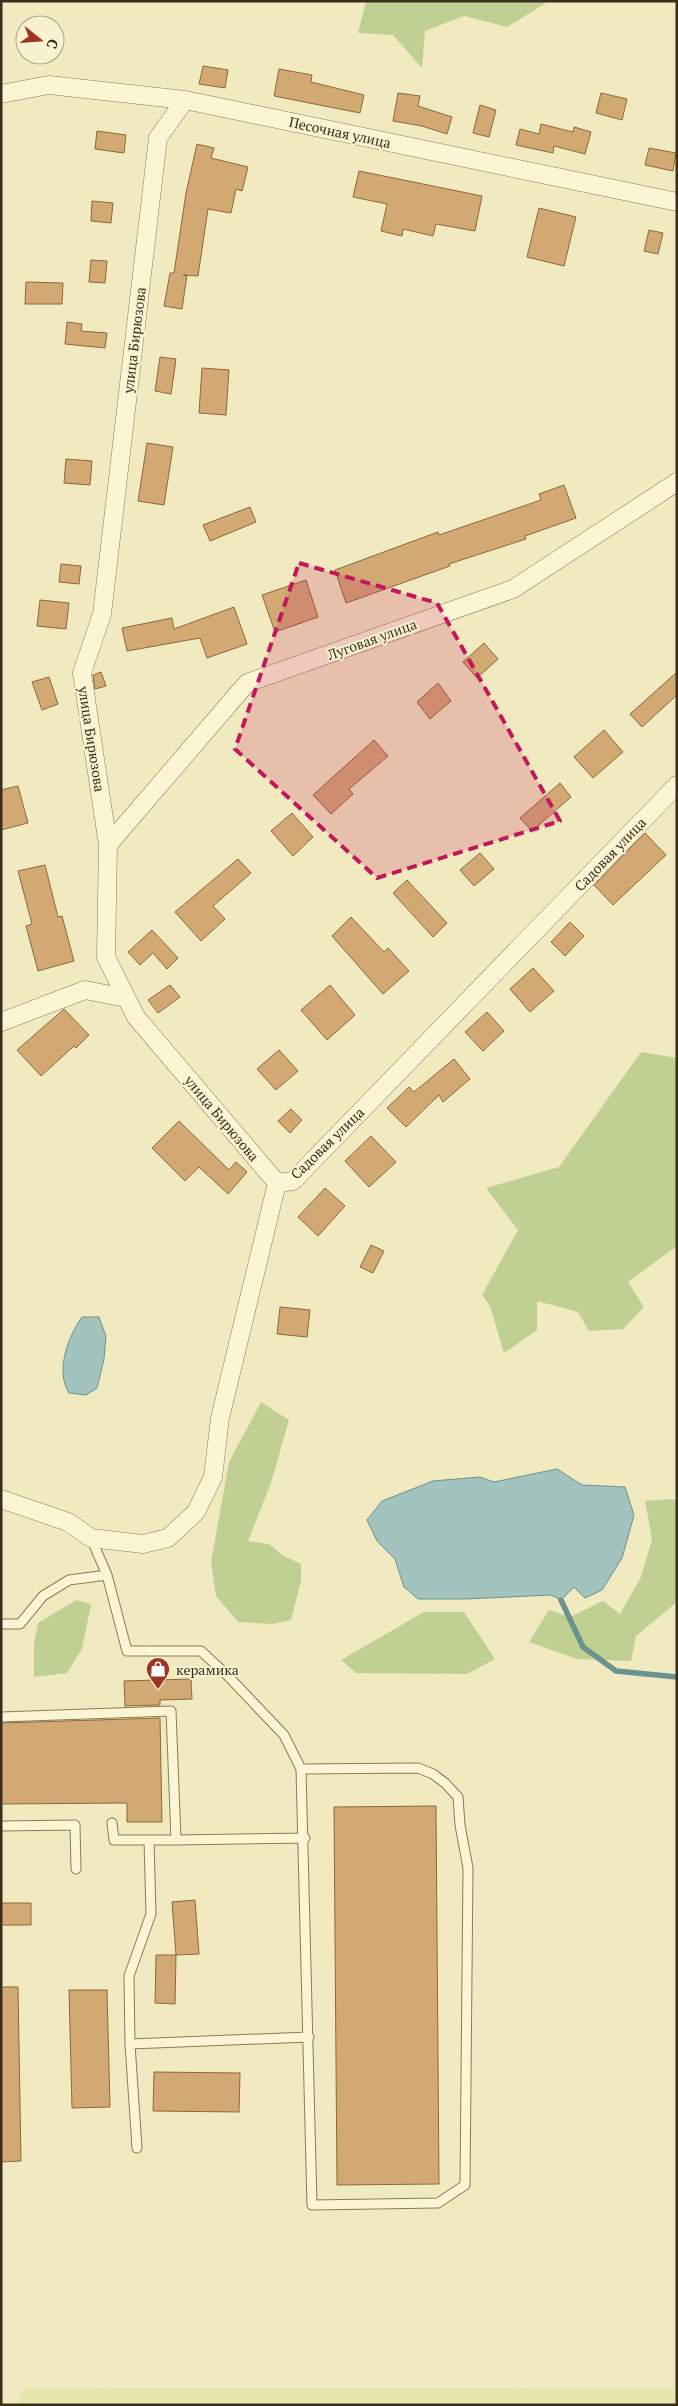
<svg xmlns="http://www.w3.org/2000/svg" width="678" height="2406" viewBox="0 0 678 2406" font-family="'PT Serif',serif">
  <style>
    .farmland { fill: #e7e7ad }
    .green { fill: #c0d093 }
    .water { fill: #a3c3be; stroke: #6a928e }
    .lines { fill: none; stroke-linecap: round; stroke-linejoin: round }
    .stream { stroke: #6a928e; stroke-width: 5.5 }
    .building { fill: #d2a973; stroke: #8d683b }
    .lane-casing { stroke: #8c7b57; stroke-width: 11 }
    .street-casing { stroke: #8c7b57; stroke-width: 19 }
    .lane { stroke: #fbf5d4; stroke-width: 9 }
    .street { stroke: #fbf5d4; stroke-width: 18 }
    .marked { fill: #c2185b; fill-opacity: 0.2; stroke: #c2185b; stroke-width: 4; stroke-dasharray: 10 6; stroke-linejoin: round }
    .labels { text-anchor: middle; dominant-baseline: central; stroke-width: 4; stroke-linejoin: round; paint-order: stroke }
    .street-label { font-size: 14px; fill: #3a2f1c; stroke: #f8f2d1 }
    .poi-label { font-size: 14px; fill: #3a2f1c; stroke: #f8f2d1; text-anchor: start }
  </style>
  <rect width="100%" height="100%" fill="#f1eac0"/>
  <path class="farmland" d="M677,2387V2405H20V2389Z"/>
  <path class="green" d="M366,1H549L507,27L464,16L425,31L422,68L393,35L358,33Z
    M641,1052L677,1058V1246L628,1282L644,1307L623,1329L589,1331L578,1312L537,1301V1330L504,1353L490,1306L482,1295L518,1230L486,1188L559,1167Z
    M261,1402L289,1420L271,1483L248,1541L269,1544L284,1556L301,1564V1581L291,1620L273,1624L238,1622L216,1596L211,1562L229,1462Z
    M674,1499L677,1502V1602L636,1636L631,1661L577,1659L529,1642L549,1610L570,1617L603,1601L620,1614L641,1577L652,1539L645,1501Z
    M76,1600L91,1604L82,1649L67,1673L34,1677V1643L38,1623Z
    M424,1612H464L495,1659L467,1674L356,1673L341,1660Z"/>
  <path class="water" d="M82,1317H99L106,1336L104,1359L97,1388L86,1395L69,1393C55,1371 68,1337 82,1317Z
    M557,1469L582,1485L625,1487L634,1515L622,1558L602,1590L585,1598L574,1587L561,1600L551,1595L466,1599H418L404,1587L395,1559L377,1541L367,1520L382,1501L433,1481L480,1477L494,1482Z"/>
  <g class="lines">
    <path class="stream" d="M561,1600L583,1647L616,1671L677,1677"/>
  </g>
  <path class="building" d="M203,66L228,70L225,88L199,84Z
    M279,69L312,75L311,82L364,95L360,113L274,96Z
    M398,93L420,96L418,106L452,117L447,134L422,126L393,121Z
    M601,93L627,99L622,120L596,113Z
    M480,105L496,110L489,137L473,133Z
    M541,124L573,132L574,127L591,132L585,154L554,146L553,153L516,145L520,129L539,134Z
    M97,131L126,135L124,153L95,149Z
    M197,144L214,148L211,158L248,167L242,191L236,189L231,213L208,209L198,276L183,275H187L182,309L164,306L170,273H174L186,193Z
    M649,148L676,153L673,171L645,165Z
    M359,171L482,196L475,231L436,224L433,236L403,229L402,236L381,231L387,204L353,197Z
    M92,201L113,203L111,223L91,221Z
    M539,208L576,217L564,266L527,257Z
    M649,230L663,233L658,254L644,251Z
    M91,260L107,261L105,283L89,282Z
    M26,282L63,283L62,304H25Z
    M67,322L82,324L81,331L107,333L105,348L65,344Z
    M160,357L176,359L171,394L155,391Z
    M202,368L229,370L226,415L199,413Z
    M147,443L173,447L164,505L138,501Z
    M66,459L92,461L90,485L64,483Z
    M564,485L576,518L525,536L526,539L449,564L450,566L346,603L335,570L438,532L439,535L541,500L539,494Z
    M250,507L256,522L210,541L203,525Z
    M61,564L81,566L79,584L59,582Z
    M306,580L318,617L275,632L262,595Z
    M40,600L69,603L66,629L37,626Z
    M234,607L247,644L207,658L200,638L127,651L122,628L172,618L174,629Z
    M484,643L498,659L477,678L463,662Z
    M101,672L106,686L95,689L93,675Z
    M677,672V695L642,727L630,714Z
    M49,677L58,704L42,710L32,682Z
    M438,683L451,701L430,719L417,702Z
    M604,730L623,752L593,778L574,757Z
    M374,740L388,756L349,789L353,794L331,814L313,795Z
    M560,783L571,797L532,831L520,818Z
    M18,786L28,823L1,830V790Z
    M292,813L313,837L293,856L271,831Z
    M645,833L666,855L613,905L594,885Z
    M480,853L494,869L474,886L460,870Z
    M238,859L251,873L213,906L225,919L201,941L175,912Z
    M45,865L58,917L62,916L74,961L38,971L26,926L32,924L18,871Z
    M407,880L447,923L433,937L393,893Z
    M351,917L384,952L388,948L409,971L383,994L332,936Z
    M570,922L584,936L565,956L551,942Z
    M152,930L178,958L167,969L153,953L140,965L128,952Z
    M533,968L554,991L530,1012L510,989Z
    M170,985L180,997L158,1013L148,1000Z
    M330,985L355,1015L327,1040L301,1010Z
    M64,1009L89,1035L76,1048L74,1046L41,1076L17,1050Z
    M487,1012L504,1031L483,1051L465,1032Z
    M279,1050L298,1071L276,1090L257,1069Z
    M454,1059L470,1079L443,1102L439,1095L406,1127L387,1108L409,1087L414,1092Z
    M291,1109L302,1120L290,1133L278,1121Z
    M179,1121L229,1170L236,1162L247,1172L228,1194L199,1167L185,1181L152,1148Z
    M371,1136L396,1162L369,1187L345,1161Z
    M325,1188L345,1206L318,1236L298,1217Z
    M371,1245L384,1251L373,1273L360,1267Z
    M280,1307L310,1310L307,1337L277,1334Z
    M191,1679L192,1699L160,1700V1705L125,1706L124,1681Z
    M160,1718L162,1822H127V1803L1,1804V1723Z
    M436,1806L439,2184L337,2185L334,1807Z
    M195,1900L199,1954L176,1955L172,1902Z
    M1,1903H31V1925H1Z
    M156,1955H176L175,2004L155,2003Z
    M1,1987H18L21,2161L1,2162Z
    M69,1990H107L110,2107L72,2108Z
    M154,2072L240,2073L239,2112L153,2111Z"/>
  <g class="lines">
    <g class="lane-casing">
      <path id="lane" d="M91,1538L107,1575L127,1651H201L227,1675L284,1735L301,1769L312,2205L438,2203L465,2185L468,1868L460,1825L458,1797L445,1783L433,1774L418,1768L301,1769
        M1,1624H20L43,1596L69,1580L107,1575
        M1,1717L171,1711L176,1840L305,1838
        M112,1823L114,1840H176
        M1,1826L75,1825L76,1869
        M130,2044L309,2037
        M137,2148L130,2044L129,1976L151,1914L149,1840"/>
    </g>
    <g class="street-casing">
      <path id="street" d="M1,94L49,85L185,100L677,202
        M185,100L158,138L102,614L82,673L108,845L106,957L136,1017L277,1183
        M108,845L247,683L513,589L677,482
        M1,1022L85,990L126,998
        M1,1499L68,1522L91,1538L143,1544L168,1538L196,1512L213,1477L220,1418L277,1183L293,1181L677,785"/>
    </g>
    <use href="#lane" class="lane"/>
    <use href="#street" class="street"/>
  </g>
  <path class="marked" d="M299,563L437,603L560,821L377,878L235,749Z"/>
  <defs>
    <g id="shop-pin" transform="scale(1.25)"><path d="M0 17L-7.5 6A9.5 9.5 0 1 1 7.5 6Z" fill="#9f3422" stroke="#f8f2d1"/><path d="M-5-2.5h2.3a2.7 3.5 0 0 1 5.4 0H5L5.5 6h-11ZM-1.5-2.5h3a1.5 2.3 0 0 0-3 0Z" fill="#fff"/></g>
  </defs>
  <g fill-rule="evenodd">
    <use href="#shop-pin" x="158" y="1669"/>
  </g>
  <g class="labels">
    <g class="street-label">
      <text transform="translate(340 132) rotate(12)">Песочная улица</text>
      <text transform="translate(134 340) rotate(-83)">улица Бирюзова</text>
      <text transform="translate(372 639) rotate(-20)">Луговая улица</text>
      <text transform="translate(92 739) rotate(81)">улица Бирюзова</text>
      <text transform="translate(610 854) rotate(-46)">Садовая улица</text>
      <text transform="translate(222 1118) rotate(50)">улица Бирюзова</text>
      <text transform="translate(327 1143) rotate(-44)">Садовая улица</text>
    </g>
    <g class="poi-label">
      <text x="176" y="1669">керамика</text>
    </g>
  </g>
  <rect width="678" height="2406" fill="none" stroke="#3a2f1c" stroke-width="5"/>
  <g transform="translate(40 40) rotate(107)"><circle r="24" fill="#f8f2d1" stroke="#aca489"/>
  <path d="M0-4L9 19L0 12L-9 19Z" fill="#9f3422"/>
  <text y="-8" font-size="14" font-weight="bold" text-anchor="middle" fill="#3a2f1c">С</text>
  </g>
</svg>
